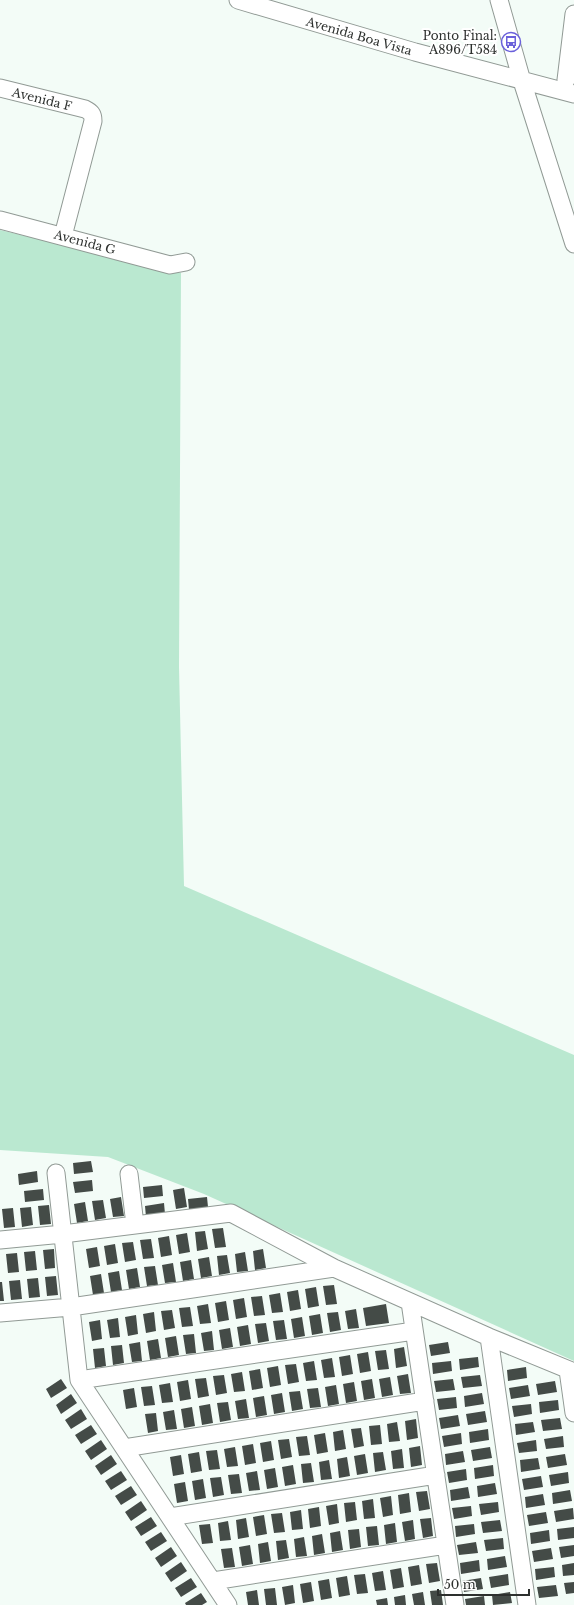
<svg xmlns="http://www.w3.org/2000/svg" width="574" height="1605" viewBox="0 0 574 1605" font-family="'Libre Baskerville',serif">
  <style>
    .green { fill: #bae8d0 }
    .building { fill: #444b47 }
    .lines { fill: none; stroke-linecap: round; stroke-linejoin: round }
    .minor-casing { stroke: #919a95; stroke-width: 19 }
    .minor { stroke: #fff; stroke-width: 17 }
    .labels { text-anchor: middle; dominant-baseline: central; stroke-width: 4; stroke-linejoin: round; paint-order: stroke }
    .poi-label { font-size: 12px; fill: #2d302e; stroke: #fff; text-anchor: end }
    .street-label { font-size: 12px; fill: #2d302e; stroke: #fff }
  </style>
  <rect width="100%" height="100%" fill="#f3fcf7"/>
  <path class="green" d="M0,230L181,273L179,667L184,886L574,1055V1361L204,1194L108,1157L0,1150Z"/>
  <path class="building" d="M91,1161L93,1172L74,1174L73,1163Z
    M37,1171L38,1182L19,1185L18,1174Z
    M92,1180L93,1191L75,1193L73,1182Z
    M162,1185L163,1196L144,1198L143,1187Z
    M184,1188L187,1207L176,1209L173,1190Z
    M43,1189L44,1200L25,1202L24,1191Z
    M121,1197L124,1216L113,1217L110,1199Z
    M207,1197L208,1207L189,1210L188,1199Z
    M103,1200L106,1218L95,1220L92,1201Z
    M85,1202L88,1221L77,1223L74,1204Z
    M164,1203L165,1214L146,1217L145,1206Z
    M49,1205L51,1224L40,1225L38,1206Z
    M31,1207L33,1225L22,1227L20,1208Z
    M13,1208L15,1227L4,1228L2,1209Z
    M223,1228L226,1247L215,1248L212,1229Z
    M205,1231L208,1249L197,1251L195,1232Z
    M187,1233L190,1252L179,1254L176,1235Z
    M169,1236L172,1255L161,1257L158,1238Z
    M151,1239L154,1258L143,1259L140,1240Z
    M133,1242L136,1260L125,1262L122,1243Z
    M115,1244L118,1263L107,1265L104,1246Z
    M97,1247L100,1266L89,1268L86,1249Z
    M54,1249L55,1268L45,1269L43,1250Z
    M263,1249L266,1268L255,1270L253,1251Z
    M35,1251L37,1270L26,1271L24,1252Z
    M245,1252L248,1271L237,1272L235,1254Z
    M17,1253L19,1272L8,1273L6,1254Z
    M227,1255L230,1273L219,1275L217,1256Z
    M209,1257L212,1276L201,1278L198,1259Z
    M191,1260L194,1279L183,1281L180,1262Z
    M173,1263L176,1282L165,1283L162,1265Z
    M155,1266L158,1285L147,1286L144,1267Z
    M137,1268L140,1287L129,1289L126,1270Z
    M119,1271L122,1290L111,1292L108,1273Z
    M101,1274L104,1293L93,1295L90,1276Z
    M56,1276L58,1295L47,1296L45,1277Z
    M38,1278L40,1297L29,1298L27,1279Z
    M20,1280L22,1299L11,1300L9,1281Z
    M0,1282H2L4,1301H0Z
    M334,1285L337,1304L326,1305L323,1286Z
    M316,1287L319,1306L308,1308L305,1289Z
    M298,1290L301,1309L290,1311L287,1292Z
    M280,1293L283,1312L272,1313L269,1295Z
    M262,1296L265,1315L254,1316L251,1297Z
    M244,1298L247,1317L236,1319L233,1300Z
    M226,1301L229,1320L218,1322L215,1303Z
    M208,1304L211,1323L200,1324L197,1306Z
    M386,1304L389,1323L366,1326L363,1308Z
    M190,1307L193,1326L182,1327L179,1308Z
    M356,1309L359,1328L348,1329L345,1311Z
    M172,1310L175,1328L164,1330L161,1311Z
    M154,1312L156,1331L146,1333L143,1314Z
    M338,1312L341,1330L330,1332L327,1313Z
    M320,1314L323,1333L312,1335L309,1316Z
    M136,1315L138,1334L128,1336L125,1317Z
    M302,1317L305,1336L294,1338L291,1319Z
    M118,1318L120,1337L110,1338L107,1320Z
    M100,1320L102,1339L92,1341L89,1322Z
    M284,1320L287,1339L276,1340L273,1321Z
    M266,1323L269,1341L258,1343L255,1324Z
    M248,1325L251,1344L240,1346L237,1327Z
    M230,1328L233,1347L222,1349L219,1330Z
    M212,1331L214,1350L204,1351L201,1333Z
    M194,1334L196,1353L186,1354L183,1335Z
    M176,1336L179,1355L168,1357L165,1338Z
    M158,1339L161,1358L150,1360L147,1341Z
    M140,1342L142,1361L132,1362L129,1344Z
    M448,1342L450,1353L431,1356L429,1345Z
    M122,1345L124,1363L113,1365L111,1346Z
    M404,1347L407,1366L396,1368L394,1349Z
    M104,1348L106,1366L95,1368L93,1349Z
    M386,1350L389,1369L378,1370L375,1351Z
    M368,1352L371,1371L360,1373L357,1354Z
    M350,1355L353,1374L342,1376L339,1357Z
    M478,1357L479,1367L460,1370L459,1359Z
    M332,1358L335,1377L324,1378L321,1360Z
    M314,1361L317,1380L306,1381L303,1363Z
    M451,1361L452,1371L433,1374L432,1363Z
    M296,1364L299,1382L288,1384L285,1365Z
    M278,1366L281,1385L270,1387L267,1368Z
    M526,1367L527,1378L508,1381L507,1370Z
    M260,1369L263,1388L252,1390L249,1371Z
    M242,1372L245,1391L234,1392L231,1374Z
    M408,1374L411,1393L400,1394L397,1376Z
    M224,1375L227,1393L216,1395L213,1376Z
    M480,1375L482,1386L463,1388L461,1377Z
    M390,1377L393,1395L382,1397L379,1379Z
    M206,1378L209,1396L198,1398L195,1379Z
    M61,1379L67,1388L51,1398L46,1389Z
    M372,1379L375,1398L364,1400L361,1381Z
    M453,1379L455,1390L436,1392L434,1381Z
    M188,1380L191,1399L180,1401L177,1382Z
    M555,1381L557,1392L538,1395L536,1384Z
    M354,1382L357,1401L346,1403L343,1384Z
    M170,1383L173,1402L162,1403L159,1385Z
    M336,1385L339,1404L328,1406L325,1387Z
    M528,1385L530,1396L511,1399L509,1388Z
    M152,1386L155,1405L144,1406L141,1387Z
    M134,1388L137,1407L126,1409L123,1390Z
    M318,1388L321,1407L310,1408L307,1389Z
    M300,1391L303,1409L292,1411L289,1392Z
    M282,1393L285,1412L274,1414L271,1395Z
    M482,1393L484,1404L465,1407L464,1396Z
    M71,1394L77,1403L61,1414L56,1405Z
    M264,1396L267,1415L256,1417L253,1398Z
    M456,1397L457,1408L439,1410L437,1399Z
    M246,1399L249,1418L238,1419L235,1401Z
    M558,1400L559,1410L540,1413L539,1402Z
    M228,1402L231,1420L220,1422L217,1403Z
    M210,1404L213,1423L202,1425L199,1406Z
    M531,1404L532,1414L514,1417L512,1406Z
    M192,1407L195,1426L184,1428L181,1409Z
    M81,1409L87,1419L71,1429L65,1420Z
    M174,1410L177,1429L166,1430L163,1412Z
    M485,1411L487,1422L468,1425L466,1414Z
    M156,1413L158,1431L148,1433L145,1414Z
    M458,1415L460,1426L441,1429L439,1418Z
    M560,1418L562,1429L543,1431L541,1420Z
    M416,1419L418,1438L407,1440L405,1421Z
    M397,1422L400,1441L389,1442L387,1424Z
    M533,1422L535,1432L516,1435L515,1424Z
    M91,1425L97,1434L81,1444L75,1435Z
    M380,1425L382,1444L371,1445L369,1426Z
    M361,1428L364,1446L354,1448L351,1429Z
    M488,1429L489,1440L470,1443L469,1432Z
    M343,1430L346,1449L335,1451L333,1432Z
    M325,1433L328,1452L317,1454L314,1435Z
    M461,1433L462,1444L444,1447L442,1436Z
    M307,1436L310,1455L299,1456L296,1437Z
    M563,1436L564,1447L546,1449L544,1439Z
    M289,1439L292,1457L281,1459L278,1440Z
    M101,1440L107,1449L91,1460L85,1451Z
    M536,1440L537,1451L519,1453L517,1443Z
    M271,1441L274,1460L263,1462L260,1443Z
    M253,1444L256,1463L245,1465L242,1446Z
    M420,1446L422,1465L411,1467L409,1448Z
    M235,1447L238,1466L227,1467L224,1449Z
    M490,1447L492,1458L473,1461L471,1450Z
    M402,1449L404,1468L393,1469L391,1451Z
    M217,1450L220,1469L209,1470L206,1451Z
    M463,1451L465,1462L446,1465L445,1454Z
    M199,1452L202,1471L191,1473L188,1454Z
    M383,1452L386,1470L375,1472L373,1453Z
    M365,1454L368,1473L357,1475L354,1456Z
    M565,1454L567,1465L548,1468L546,1457Z
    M111,1455L117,1464L101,1475L95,1466Z
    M181,1455L184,1474L173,1476L170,1457Z
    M347,1457L350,1476L339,1478L337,1459Z
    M538,1458L540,1469L521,1472L520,1460Z
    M329,1460L332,1479L321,1480L319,1462Z
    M311,1463L314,1482L303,1483L301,1464Z
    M293,1465L296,1484L285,1486L282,1467Z
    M493,1465L494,1476L475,1479L474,1468Z
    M275,1468L278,1487L267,1489L264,1470Z
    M466,1469L467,1480L449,1483L447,1472Z
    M121,1471L127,1480L111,1490L105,1481Z
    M257,1471L260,1490L249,1491L246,1473Z
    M568,1472L569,1483L551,1486L549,1475Z
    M239,1474L242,1493L231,1494L228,1475Z
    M541,1476L543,1487L524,1490L522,1479Z
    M221,1477L224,1495L213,1497L210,1478Z
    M203,1479L206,1498L195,1500L192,1481Z
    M185,1482L188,1501L177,1503L174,1484Z
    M495,1483L497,1494L478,1497L477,1486Z
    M131,1486L137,1495L121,1505L115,1496Z
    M468,1487L470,1498L451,1501L450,1490Z
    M570,1490L572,1501L553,1504L552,1493Z
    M427,1491L430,1509L419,1511L416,1492Z
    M409,1493L411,1512L400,1514L398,1495Z
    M543,1494L545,1505L526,1508L525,1497Z
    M391,1496L393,1515L383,1517L380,1498Z
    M373,1499L375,1518L364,1519L362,1501Z
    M141,1501L147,1510L131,1521L125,1512Z
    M355,1502L357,1520L346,1522L344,1503Z
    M498,1502L499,1512L481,1515L479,1504Z
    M337,1504L339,1523L329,1525L326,1506Z
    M471,1506L472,1516L454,1519L452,1508Z
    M319,1507L321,1526L310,1528L308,1509Z
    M573,1508L574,1519L556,1522L554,1511Z
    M301,1510L303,1529L292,1530L290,1512Z
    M546,1512L548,1523L529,1526L527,1515Z
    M282,1513L285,1532L274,1533L271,1514Z
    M264,1515L267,1534L256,1536L253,1517Z
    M151,1517L157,1526L141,1536L135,1527Z
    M246,1518L249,1537L238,1539L236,1520Z
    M431,1518L433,1536L423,1538L420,1519Z
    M413,1520L415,1539L405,1541L402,1522Z
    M500,1520L502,1531L483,1533L481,1522Z
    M228,1521L231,1540L220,1541L218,1523Z
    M395,1523L397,1542L386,1544L384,1525Z
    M210,1524L213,1543L202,1544L199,1525Z
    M474,1524L475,1534L456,1537L455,1526Z
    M377,1526L379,1545L368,1546L366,1527Z
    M574,1527V1538L558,1540L557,1529Z
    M359,1529L361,1547L350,1549L348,1530Z
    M549,1530L550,1541L531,1544L530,1533Z
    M340,1531L343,1550L332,1552L330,1533Z
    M161,1532L167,1541L151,1551L145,1542Z
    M322,1534L325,1553L314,1555L312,1536Z
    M304,1537L307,1556L296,1557L294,1539Z
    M503,1538L504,1549L486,1551L484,1540Z
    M286,1540L289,1558L278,1560L276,1541Z
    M268,1542L271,1561L260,1563L258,1544Z
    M476,1542L478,1553L459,1555L457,1545Z
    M250,1545L253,1564L242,1566L239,1547Z
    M574,1545V1556L561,1558L559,1547Z
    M171,1547L177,1556L161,1567L155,1558Z
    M232,1548L235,1567L224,1568L221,1549Z
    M551,1548L553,1559L534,1562L532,1551Z
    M505,1556L507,1567L488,1570L487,1559Z
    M479,1560L480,1571L461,1574L460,1563Z
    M181,1562L187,1571L171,1582L165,1573Z
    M437,1563L440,1581L429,1583L426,1564Z
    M574,1563V1575L563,1576L562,1565Z
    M419,1565L422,1584L411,1586L408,1567Z
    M554,1567L555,1577L536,1580L535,1569Z
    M401,1568L404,1587L393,1589L390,1570Z
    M383,1571L386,1590L375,1591L372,1573Z
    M365,1574L368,1593L357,1594L354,1575Z
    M508,1574L509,1585L491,1588L489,1577Z
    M347,1576L350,1595L339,1597L336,1578Z
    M191,1578L197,1587L181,1597L175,1588Z
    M481,1578L483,1589L464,1592L462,1581Z
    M329,1579L332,1598L321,1600L318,1581Z
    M311,1582L314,1601L303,1603L300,1584Z
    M574,1582V1593L566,1594L564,1583Z
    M293,1585L295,1603L285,1605L282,1587Z
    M556,1585L558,1596L539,1598L537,1587Z
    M275,1588L277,1605H266L264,1589Z
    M257,1590L259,1605H248L246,1592Z
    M441,1590L443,1605H432L430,1591Z
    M423,1592L425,1605H414L412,1594Z
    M510,1592L512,1603L493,1605L492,1595Z
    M201,1593L207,1602L202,1605H186L185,1603Z
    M405,1595L406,1605H395L394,1597Z
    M484,1596L485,1605H466L465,1599Z
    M387,1598L388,1605H377L376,1600Z"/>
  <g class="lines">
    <g class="minor-casing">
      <path id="minor" d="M238,0L415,52L574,94
        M499,0L522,81L574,244
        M566,80L574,14
        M0,88L85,109C91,112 93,114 93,121L63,236
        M0,220L170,265L186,262
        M56,1173L79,1380L228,1605
        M129,1174L135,1225
        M0,1240L63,1234L231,1213L334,1268L489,1337L574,1372
        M410,1302L455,1605
        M0,1313L71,1307L334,1268
        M489,1337L527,1605
        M568,1370L574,1413
        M79,1380L414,1331
        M124,1448L425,1401
        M170,1517L436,1475
        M213,1581L446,1545"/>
    </g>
    <use href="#minor" class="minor"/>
  </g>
  <defs>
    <g id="bus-ring" transform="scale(1)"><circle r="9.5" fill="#fff" stroke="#6b61db" stroke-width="1.5"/><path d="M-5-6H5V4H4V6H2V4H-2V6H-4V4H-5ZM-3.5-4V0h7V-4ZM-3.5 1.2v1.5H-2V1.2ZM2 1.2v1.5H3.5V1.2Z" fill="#6b61db"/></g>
  </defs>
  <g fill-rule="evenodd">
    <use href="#bus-ring" x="511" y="42"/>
  </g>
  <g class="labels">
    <g class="poi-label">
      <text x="497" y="35">Ponto Final:<tspan x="497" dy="14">A896/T584</tspan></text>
    </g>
    <g class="street-label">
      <text transform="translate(359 36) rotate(16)">Avenida Boa Vista</text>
      <text transform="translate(42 99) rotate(14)">Avenida F</text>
      <text transform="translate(85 242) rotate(15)">Avenida G</text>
    </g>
  </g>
  <path d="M438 1589v6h91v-6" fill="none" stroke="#2d302e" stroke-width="2"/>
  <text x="444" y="1589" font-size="12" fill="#2d302e" stroke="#ffffff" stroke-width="3" paint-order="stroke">50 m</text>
</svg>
